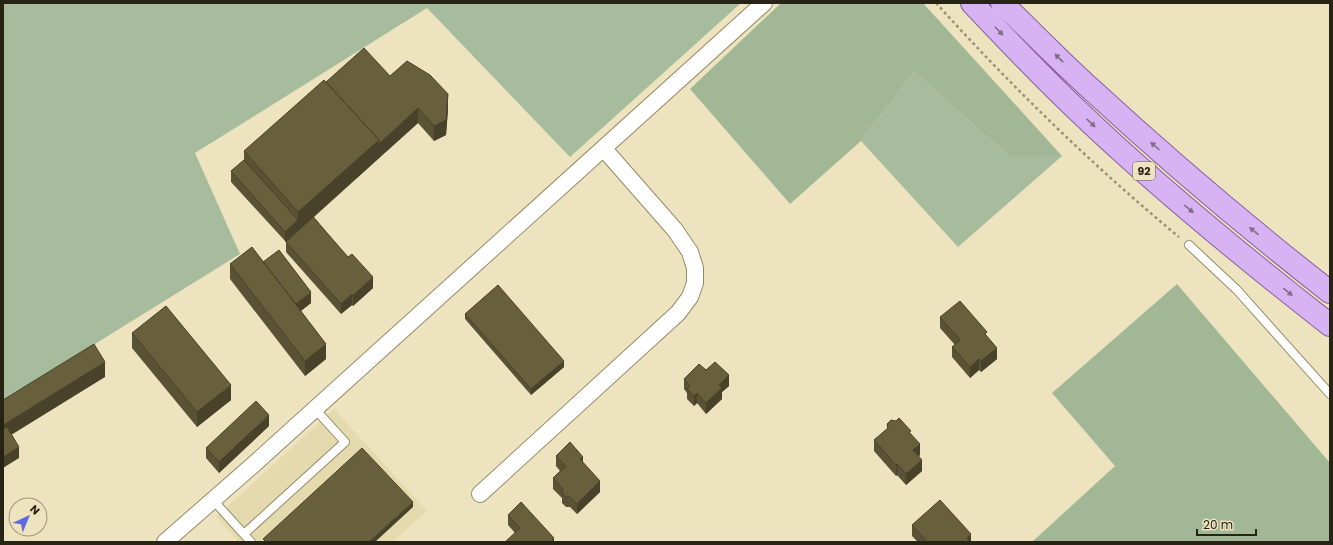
<svg xmlns="http://www.w3.org/2000/svg" width="1333" height="545" viewBox="0 0 1333 545" font-family="Poppins,sans-serif">
  <style>
    .built { fill: #e5daad }
    .green { fill: #a7bc9c }
    .forest { fill: #a1b796 }
    .lines { fill: none; stroke-linecap: round; stroke-linejoin: round }
    .service-casing { stroke: #938b68; stroke-width: 10 }
    .minor-casing { stroke: #938b68; stroke-width: 18 }
    .primary-casing { stroke: #8860a1; stroke-width: 24 }
    .path { stroke: #989277; stroke-width: 2.5; stroke-dasharray: 3 3; stroke-linecap: butt }
    .service { stroke: #fff; stroke-width: 8 }
    .minor { stroke: #fff; stroke-width: 16 }
    .primary { stroke: #d7b3f4; stroke-width: 22 }
    .wall { fill: #595234 }
    .shaded-wall { fill: #49422b }
    .building { fill: #685f3d; stroke: #49422b }
    .oneway { fill: #7f6c85 }
    .labels { text-anchor: middle; dominant-baseline: central; stroke-width: 4; stroke-linejoin: round; paint-order: stroke }
    .shield { fill: #ede4bf; stroke: #625e49; stroke-width: 1 }
    .shield-label { font-size: 11px; font-weight: bold; fill: #272416 }
  </style>
  <rect width="100%" height="100%" fill="#ede4bf"/>
  <path class="built" d="M334,409L427,511L392,542H239L216,517Z"/>
  <path class="green" d="M3,3H741L570,157L427,8L195,153L240,254L3,401Z
    M914,72L1009,156H1062L958,247L861,141Z"/>
  <path class="forest" d="M781,3H923L1062,156H1009L914,72L861,141L790,204L690,89Z
    M1177,284L1330,463V542H1032L1115,466L1052,393Z"/>
  <g class="lines">
    <g class="service-casing">
      <path id="service" d="M1189,245L1237,290L1330,394
        M213,500L251,542
        M244,534L345,442L315,409"/>
    </g>
    <g class="minor-casing">
      <path id="minor" d="M480,494L678,313L690,297L695,283V268L690,252L675,230L604,149
        M165,542L253,465L764,3"/>
    </g>
    <g class="primary-casing">
      <path id="primary" d="M972,3C1006,39 1040,75 1076,109C1156,186 1243,257 1330,325
        M1002,3C1032,32 1061,62 1092,90C1168,160 1248,228 1330,292"/>
    </g>
    <path class="path" d="M936,3C1012,87 1092,165 1179,237"/>
    <use href="#service" class="service"/>
    <use href="#minor" class="minor"/>
    <use href="#primary" class="primary"/>
  </g>
  <path class="wall" d="M390,76L448,109L446,135L434,141L418,123L314,217L373,288L353,306L352,305L341,314L286,252V242L231,182V171L244,160V151L326,82Z
    M230,264L311,303L301,311L326,359L305,376L230,279Z
    M465,314L564,367L531,395L465,319Z
    M940,317L987,337L997,359L981,372L979,370L970,378L952,357V347L955,345L940,328Z
    M132,333L231,400L197,427L132,348Z
    M706,370L729,386L722,392V399L706,414L697,403L694,406L687,399V393L684,389V379Z
    M887,424L911,434L920,455L919,456L922,471L906,485L897,475L896,476L874,451V440L887,429Z
    M269,426L219,473L206,458V448Z
    M556,456L583,463L600,492L577,514L570,507H566L562,503V498L553,489V478L560,471L556,466Z
    M508,515L554,542L515,533L508,525Z
    M912,525L971,542H918L912,536Z"/>
  <path class="shaded-wall" d="M448,94V109L446,135L434,141V126Z
    M418,108V123L285,242V232L298,220V212L379,140Z
    M373,277V288L353,306V296Z
    M311,292V303L295,315V305Z
    M352,294V305L341,314V304Z
    M326,344V359L305,376V361Z
    M997,348V359L981,372V361Z
    M979,359V370L970,378V367Z
    M564,361V367L531,395V389Z
    M105,362V377L3,440V425Z
    M729,375V386L722,392V399L706,414V403L719,385Z
    M231,385V400L197,427V412Z
    M697,393V403L694,406V396Z
    M269,415V426L219,473V462Z
    M920,444V455L913,460V450Z
    M19,447V458L3,468V457Z
    M583,457V467L580,459Z
    M922,460V471L906,485V474Z
    M897,464V475L896,476V465Z
    M600,481V492L577,514V504Z
    M413,502V507L375,542H369Z
    M971,534V542H967V538Z
    M554,538V542H550Z"/>
  <path class="building" d="M364,48L390,76L407,61L430,75L448,94L446,120L434,126L418,108L379,144V140L326,82Z
    M324,80L379,140L298,212L244,151Z
    M244,160L298,220L285,232L231,171Z
    M313,217L348,257L352,254L373,277L353,296L352,294L341,304L286,242Z
    M252,247L326,344L305,361L230,264Z
    M279,250L311,292L296,304L263,262Z
    M498,285L564,361L531,389L465,314Z
    M960,301L987,332L985,334L997,348L981,361L979,359L970,367L952,347L960,340L940,317Z
    M166,306L231,385L197,412L132,333Z
    M94,344L105,362L3,425V400Z
    M715,362L729,375L719,385L722,388L706,403L697,393L694,396L687,389L690,386L684,379L699,364L706,370Z
    M256,401L269,415L219,462L206,448Z
    M899,418L911,431L909,432L920,444L913,450L922,460L906,474L897,464L896,465L874,440L888,428L887,424L891,420L896,421Z
    M7,427L19,447L3,457V429Z
    M570,442L583,457L580,459L600,481L577,504L570,497H566L562,493L563,489L553,478L566,466L556,456Z
    M362,448L413,502L369,542H266L263,539Z
    M940,500L971,534L967,538L970,542H927L912,525Z
    M521,502L554,538L550,542H505L520,528L508,515Z"/>
  <defs><path id="oneway-solid" d="M-6-.8H1V-3.2L6.5 0L1 3.2V.8H-6Z"/></defs>
  <g class="oneway">
    <use href="#oneway-solid" transform="translate(999 31) rotate(46)"/>
    <use href="#oneway-solid" transform="translate(1059 58) rotate(-136)"/>
    <use href="#oneway-solid" transform="translate(1091 123) rotate(43)"/>
    <use href="#oneway-solid" transform="translate(1155 146) rotate(-138)"/>
    <use href="#oneway-solid" transform="translate(1189 209) rotate(40)"/>
    <use href="#oneway-solid" transform="translate(1254 231) rotate(-141)"/>
    <use href="#oneway-solid" transform="translate(1288 292) rotate(39)"/>
  </g>
  <g class="labels">
    <rect class="shield" x="1133" y="162" width="22" height="18" rx="3"/>
    <g class="shield-label">
      <text x="1144" y="171">92</text>
    </g>
  </g>
  <rect width="1333" height="545" fill="none" stroke="#272416" stroke-width="8"/>
  <g transform="translate(28 517) rotate(44)"><circle r="19" fill="#ede4bf" stroke="#9e977b"/>
  <path d="M0-3L7 15L0 10L-7 15Z" fill="#626ae2"/>
  <text y="-6" font-size="11" font-weight="bold" text-anchor="middle" fill="#272416">N</text>
  </g>
  <path d="M1197 529v6h59v-6" fill="none" stroke="#272416" stroke-width="2"/>
  <text x="1203" y="529" font-size="12" fill="#272416" stroke="#ede4bf" stroke-width="3" paint-order="stroke">20 m</text>
</svg>
